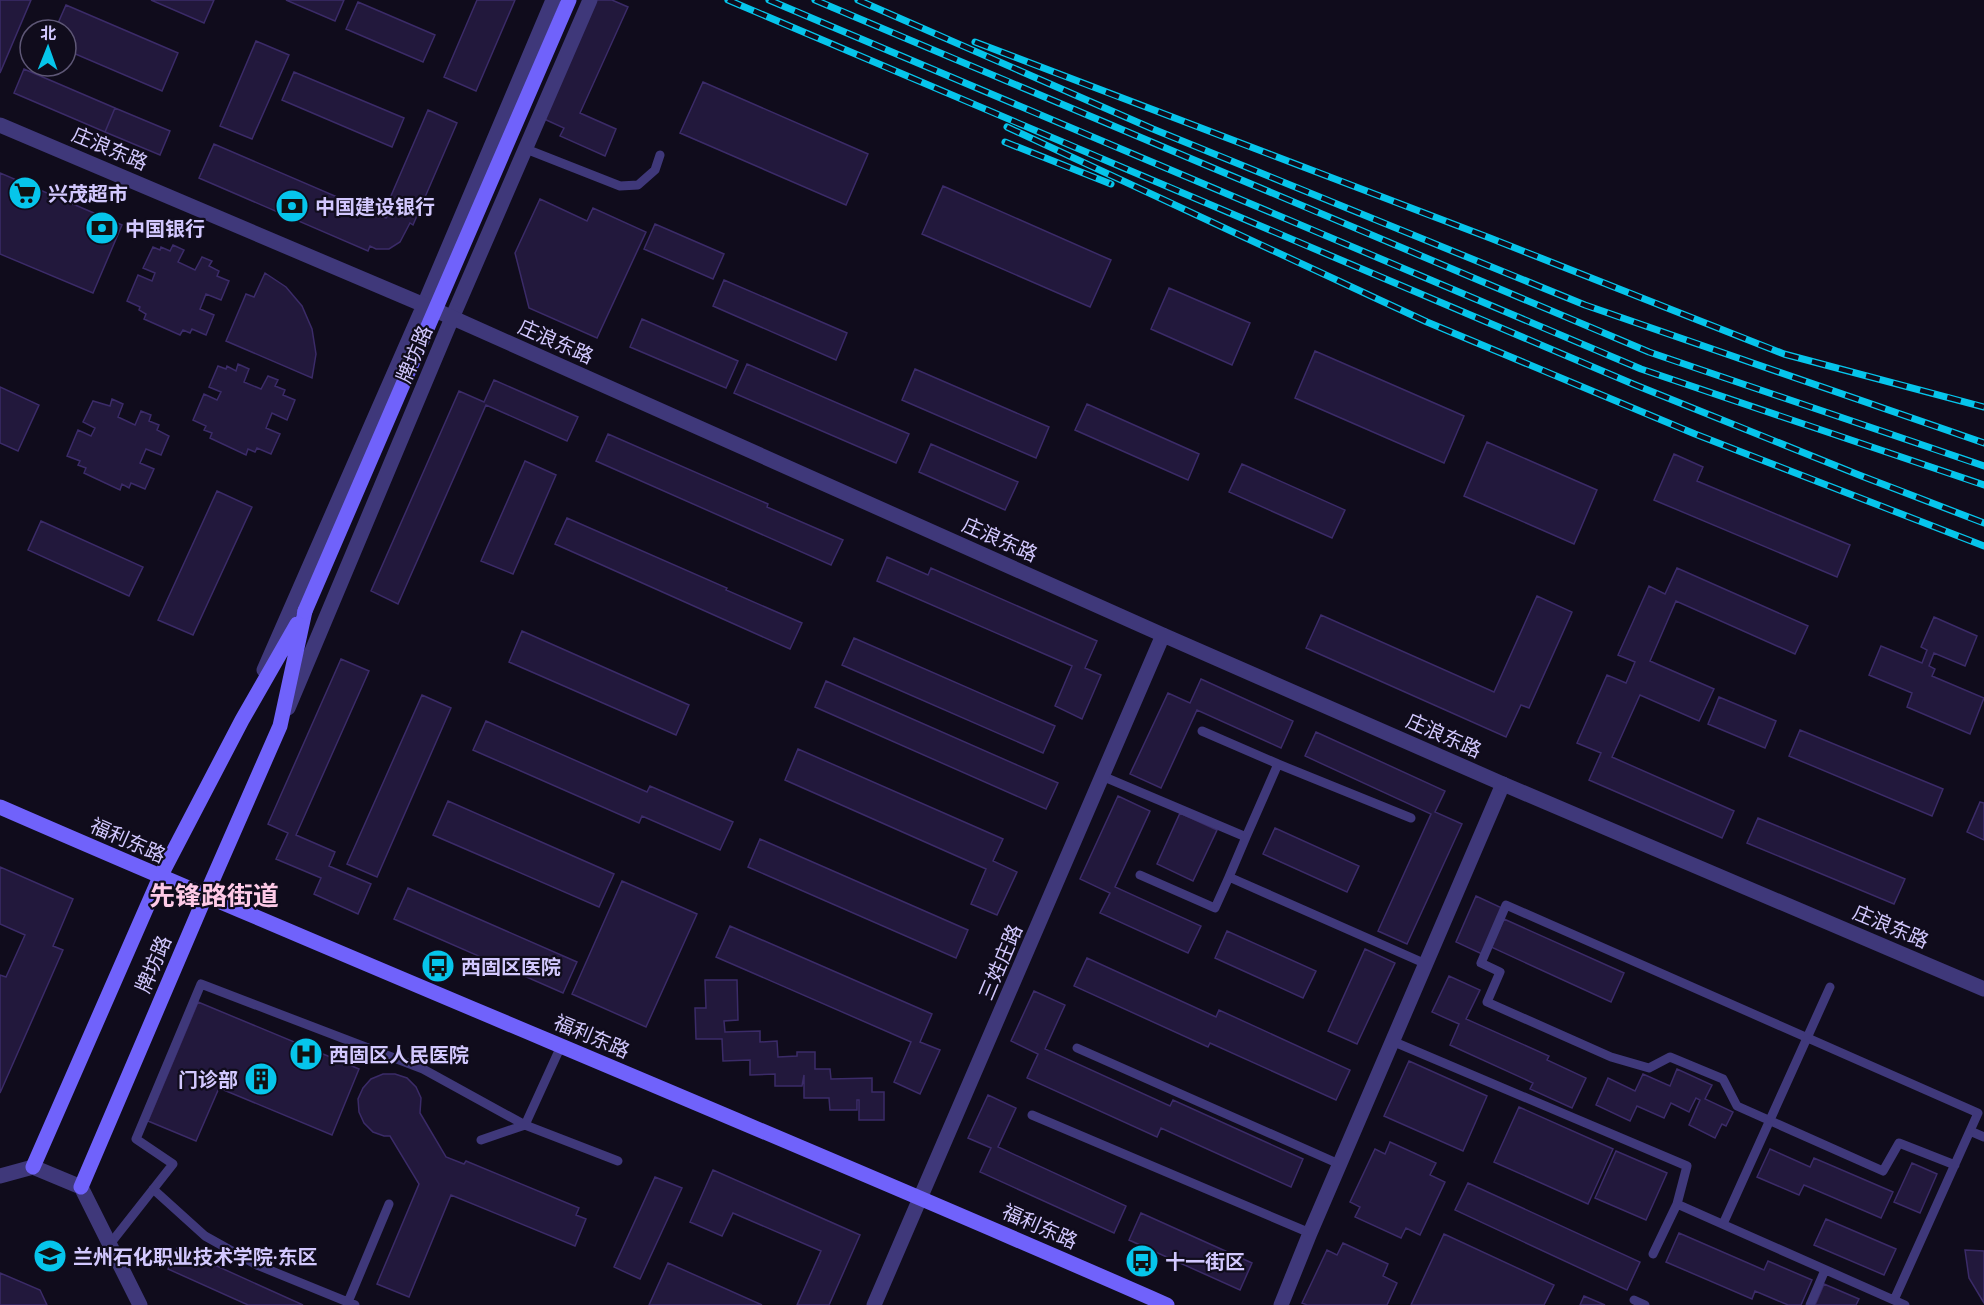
<svg xmlns="http://www.w3.org/2000/svg" width="1984" height="1305" viewBox="0 0 1984 1305" font-family="Quicksand,'Noto Sans SC',sans-serif">
  <style>
    .building { fill: #22183c; stroke: #3b2b68; stroke-width: 1.5 }
    .lines { fill: none; stroke-linecap: round; stroke-linejoin: round }
    .service { stroke: #3f387a; stroke-width: 9 }
    .minor { stroke: #3f387a; stroke-width: 15 }
    .tertiary { stroke: #3f387a; stroke-width: 15 }
    .secondary { stroke: #7062fb; stroke-width: 15 }
    .rail-casing { stroke: #06c5eb; stroke-width: 7 }
    .rail { stroke: #100c1c; stroke-width: 4.5; stroke-dasharray: 14; stroke-linecap: butt }
    .secondary-bridge { stroke: #7062fb; stroke-width: 15 }
    .labels { text-anchor: middle; dominant-baseline: central; stroke-width: 4.5; stroke-linejoin: round; paint-order: stroke }
    .street-label { font-size: 20px; fill: #d2c8fe; stroke: #100c1c }
    .poi-label { font-size: 20px; font-weight: bold; fill: #d2c8fe; stroke: #100c1c; text-anchor: start }
    .district-label { font-size: 26px; font-weight: bold; fill: #fecae7; stroke: #100c1c }
  </style>
  <rect width="100%" height="100%" fill="#100c1c"/>
  <path class="building" d="M0,0H31L0,73Z
    M151,0H214L204,23Z
    M286,0H344L335,21Z
    M477,0H515L476,91L444,77Z
    M594,0H612L628,7L580,113L616,129L605,156L560,136L564,128L542,118Z
    M358,2L435,35L423,62L346,29Z
    M66,5L178,53L162,91L66,50V30H55Z
    M256,41L289,55L252,139L220,126Z
    M24,69L115,108L105,132L14,93Z
    M294,72L404,118L392,147L282,100Z
    M703,82L868,154L846,205L680,133Z
    M115,108L170,131L160,155L105,132Z
    M428,110L457,123L413,225L410,223L400,242L389,249H376L370,246L368,251L199,178L214,144L386,218L389,214L384,212Z
    M0,173L122,225L93,293L0,254Z
    M943,186L1111,260L1090,307L922,234Z
    M540,199L587,221L593,208L646,232L597,338L529,308L515,253Z
    M655,224L724,254L713,279L644,249Z
    M173,245L184,250L178,262L195,270L202,257L212,261L209,266L219,271L217,276L229,281L221,300L206,294L200,309L214,315L206,335L192,329L190,333L183,330L180,335L144,319L146,314L139,310L140,307L127,301L138,275L152,281L155,273L143,268L153,247L160,250L161,247L170,251Z
    M265,273L286,287L302,306L312,329L316,354L312,378L226,341L246,294L254,297Z
    M724,280L847,333L836,360L713,306Z
    M1169,288L1250,323L1232,365L1151,329Z
    M642,319L738,361L726,388L630,347Z
    M1315,351L1464,416L1444,463L1295,398Z
    M238,364L249,369L244,382L261,389L268,376L278,380L275,386L285,390L283,395L295,400L287,420L272,413L266,428L280,434L271,454L257,448L255,452L248,449L246,455L210,438L212,433L204,430L206,426L193,420L204,394L217,400L221,392L209,387L218,366L226,369L227,366L236,371Z
    M747,364L909,434L896,463L734,393Z
    M915,369L1049,427L1036,458L902,400Z
    M494,380L578,417L567,441L486,405L398,604L371,591L459,391L484,402Z
    M0,387L39,405L18,451L0,443Z
    M112,399L123,404L118,417L135,425L141,411L151,415L149,421L159,425L157,430L169,436L161,455L146,449L140,463L154,469L145,489L131,483L129,488L122,484L120,490L84,473L86,468L78,465L80,461L67,456L78,430L91,436L95,428L83,422L93,401L110,406Z
    M1087,404L1199,454L1188,480L1075,430Z
    M608,434L768,504L767,507L843,540L831,565L596,461Z
    M1487,442L1597,490L1574,544L1464,496Z
    M931,444L1018,482L1005,510L919,472Z
    M1674,454L1703,467L1697,481L1850,545L1837,577L1654,500Z
    M525,461L556,475L513,574L481,561Z
    M1242,464L1345,510L1332,538L1229,492Z
    M217,491L252,507L193,635L158,620Z
    M567,518L727,588L726,590L802,623L790,649L555,544Z
    M41,521L143,567L129,596L28,550Z
    M887,557L928,575L931,568L1097,641L1085,668L1101,675L1082,719L1055,706L1072,666L877,581Z
    M1677,568L1808,626L1795,654L1676,601L1650,661L1714,689L1699,721L1640,695L1612,757L1734,811L1722,838L1589,780L1601,753L1577,743L1607,675L1626,683L1635,662L1618,655L1649,586L1665,594Z
    M1537,596L1572,612L1529,708L1521,705L1506,737L1306,648L1321,615L1494,692Z
    M1934,617L1977,636L1965,666L1934,653L1929,666L1935,669L1932,676L1984,698L1970,734L1907,707L1912,693L1869,675L1881,646L1922,663L1927,650L1921,647Z
    M522,631L689,705L676,735L509,662Z
    M854,638L1055,726L1043,753L842,665Z
    M341,659L369,671L296,835L335,852L329,866L371,884L358,914L314,894L321,878L276,859L288,833L268,824Z
    M1201,679L1293,721L1281,748L1197,710L1161,788L1130,774L1168,693L1190,703Z
    M826,681L1058,783L1046,809L815,707Z
    M422,695L451,708L377,877L347,864Z
    M1719,697L1776,721L1765,748L1708,724Z
    M486,721L647,792L650,786L733,822L720,850L642,816L639,823L473,750Z
    M1800,730L1943,789L1932,816L1789,756Z
    M1316,732L1445,791L1435,812L1462,824L1407,944L1378,931L1431,814L1305,756Z
    M798,749L1003,839L993,861L1017,872L997,915L971,904L986,869L785,780Z
    M1118,796L1150,811L1115,887L1201,926L1188,953L1100,913L1110,893L1080,879Z
    M448,801L614,874L599,907L433,835Z
    M1980,802L1984,803V840L1967,832Z
    M1180,813L1217,830L1193,881L1157,864Z
    M1758,818L1905,879L1894,904L1747,843Z
    M1275,828L1359,866L1347,892L1263,854Z
    M760,839L968,930L956,958L748,867Z
    M0,867L73,899L53,946L63,950L0,1093V975L6,977L25,935L0,924Z
    M622,881L697,914L646,1027L572,994Z
    M408,888L577,962L563,993L394,919Z
    M1476,896L1502,908L1482,954L1456,942Z
    M1504,919L1624,973L1611,1002L1491,947Z
    M730,926L932,1014L920,1042L940,1050L920,1094L894,1082L911,1042L716,957Z
    M1227,931L1316,971L1303,998L1215,958Z
    M1365,949L1395,963L1357,1044L1328,1031Z
    M1087,958L1216,1017L1219,1010L1350,1070L1336,1100L1210,1043L1208,1047L1074,986Z
    M1449,976L1480,990L1466,1019L1549,1056L1547,1060L1586,1078L1572,1108L1530,1089L1533,1083L1450,1045L1459,1024L1432,1012Z
    M705,980H737L738,1020L724,1021L725,1032L760,1031V1042L777,1041L778,1057L797,1056V1052H815V1069H830L831,1079L872,1078V1092H884V1120H859V1100H857V1110H830L829,1098H804V1075L802,1086H775V1074L750,1075V1060L723,1061L722,1039H696L695,1008H706Z
    M1034,991L1065,1005L1045,1049L1170,1106L1173,1100L1303,1159L1291,1187L1161,1128L1157,1137L1027,1078L1038,1054L1011,1041Z
    M198,1002L359,1069L332,1135L219,1088L196,1141L148,1121Z
    M1409,1061L1487,1096L1463,1151L1384,1116Z
    M1677,1069L1712,1085L1705,1099L1733,1112L1726,1126L1722,1124L1715,1138L1689,1125L1700,1100L1696,1098L1689,1112L1671,1103L1664,1118L1637,1106L1630,1121L1596,1105L1608,1078L1635,1091L1643,1074L1670,1086Z
    M383,1074H395L407,1078L416,1087L421,1098L420,1113L446,1157L464,1164L466,1161L579,1208L576,1215L586,1219L575,1246L451,1195L409,1297L377,1284L419,1184L390,1136H384L373,1132L364,1123L359,1112L358,1099L363,1088L371,1079Z
    M988,1095L1016,1108L998,1147L1126,1206L1114,1233L980,1172L991,1148L968,1138Z
    M1519,1107L1613,1149L1588,1204L1494,1162Z
    M1390,1142L1436,1163L1430,1175L1445,1182L1420,1235L1406,1228L1401,1238L1355,1217L1360,1207L1350,1202L1375,1149L1385,1154Z
    M1770,1149L1810,1167L1814,1158L1893,1192L1881,1218L1804,1185L1799,1195L1757,1177Z
    M1616,1151L1667,1173L1646,1220L1595,1198Z
    M1912,1163L1937,1174L1920,1213L1894,1202Z
    M713,1170L860,1235L829,1305H797L821,1251L733,1213L722,1236L690,1222Z
    M655,1177L682,1188L640,1279L614,1267Z
    M1468,1183L1640,1262L1627,1290L1455,1210Z
    M1141,1213L1252,1263L1240,1290L1129,1240Z
    M1826,1219L1896,1249L1884,1275L1814,1245Z
    M1679,1233L1764,1270L1768,1261L1812,1280L1801,1305H1788L1755,1291L1752,1299L1666,1262Z
    M1444,1234L1554,1285L1544,1305H1411Z
    M1343,1243L1388,1264L1383,1276L1397,1283L1387,1305H1307L1302,1303L1327,1250L1337,1255Z
    M177,1248L303,1305H248L168,1269Z
    M1965,1250L1984,1251V1303L1969,1278Z
    M668,1263L762,1305H649Z
    M0,1273L40,1290L47,1305H0Z
    M1824,1284L1859,1299L1856,1305H1815Z
    M1584,1296L1605,1305H1580Z"/>
  <g class="lines">
    <path class="service" d="M526,149L620,186L638,185L655,170L660,155
      M1278,764L1411,818
      M1102,776L1246,837L1278,764L1202,731
      M1140,875L1215,908L1229,877L1426,964
      M1229,877L1246,837
      M1392,1041L1687,1166L1677,1204
      M1077,1048L1339,1164
      M1032,1115L1310,1233
      M1970,1131L1984,1137
      M481,1140L525,1125L561,1046
      M153,1189L205,1236L257,1265L355,1305
      M1723,1224L1830,987
      M110,1244L173,1164L136,1139L201,984L423,1069L525,1125L618,1161
      M1653,1254L1677,1204L1905,1305
      M1634,1300L1645,1305
      M1894,1300L1978,1113L1506,905L1481,963L1500,972L1487,1002L1611,1057L1649,1068L1670,1057L1723,1079L1737,1106L1883,1171L1899,1143L1955,1165
      M348,1302L389,1204
      M1810,1305L1825,1270"/>
    <path class="minor" d="M424,305L553,0
      M452,318L590,0
      M1281,1305L1310,1233L1503,784"/>
    <path class="tertiary" d="M0,125L424,305L1163,635L1503,784L1984,989
      M264,670L424,305
      M288,708L452,318
      M0,1176L33,1167L81,1187L140,1305
      M874,1305L1163,635"/>
    <path class="secondary" d="M0,807C388,976 780,1135 1167,1305
      M33,1167L160,877L242,720L297,624
      M81,1187L205,897L280,726L305,611"/>
    <g class="rail-casing">
      <path id="rail" d="M728,0L1633,384L1859,475L1984,523
        M769,0L1641,369L1984,485
        M815,0L1649,352L1984,466
        M858,0L1153,129L1585,305L1984,443
        M975,42L1490,238L1784,354L1984,407
        M1007,127L1427,322L1695,434L1984,546
        M1005,142L1111,184"/>
    </g>
    <use href="#rail" class="rail"/>
    <path class="secondary-bridge" d="M305,611L569,0"/>
  </g>
  <defs>
    <g id="supermarket-disc" transform="scale(1.725)"><circle r="9.5" fill="#06c5eb" stroke="#100c1c"/><path d="M-6-5.5h2.5l.6 2H6L4.5 2H-2.5L-4.4-4H-6ZM-1.5 3.2a1.3 1.3 0 1 0 .1 0ZM3 3.2a1.3 1.3 0 1 0 .1 0Z" fill="#111"/></g>
    <g id="bank-disc" transform="scale(1.725)"><circle r="9.5" fill="#06c5eb" stroke="#100c1c"/><path d="M-6-4H6V4H-6ZM0-2.3a2.3 2.3 0 1 0 0 4.6a2.3 2.3 0 1 0 0-4.6Z" fill="#111"/></g>
    <g id="bus-disc" transform="scale(1.725)"><circle r="9.5" fill="#06c5eb" stroke="#100c1c"/><path d="M-5-6H5V4H4V6H2V4H-2V6H-4V4H-5ZM-3.5-4V0h7V-4ZM-3.5 1.2v1.5H-2V1.2ZM2 1.2v1.5H3.5V1.2Z" fill="#111"/></g>
    <g id="hospital-disc" transform="scale(1.725)"><circle r="9.5" fill="#06c5eb" stroke="#100c1c"/><path d="M-5-5h3v3.5h4V-5h3V5h-3V1.5h-4V5h-3Z" fill="#111"/></g>
    <g id="building-disc" transform="scale(1.725)"><circle r="9.5" fill="#06c5eb" stroke="#100c1c"/><path d="M-4-6H4V6H1V3H-1V6H-4ZM-2.5-4.3h1.7v1.8h-1.7ZM.8-4.3h1.7v1.8H.8ZM-2.5-1h1.7V.8h-1.7ZM.8-1h1.7V.8H.8Z" fill="#111"/></g>
    <g id="university-disc" transform="scale(1.725)"><circle r="9.5" fill="#06c5eb" stroke="#100c1c"/><path d="M0-5L7-2L0 1L-7-2ZM-4 1L0 2.5L4 1V4Q0 6-4 4Z" fill="#111"/></g>
  </defs>
  <g fill-rule="evenodd">
    <use href="#supermarket-disc" x="25" y="193"/>
    <use href="#bank-disc" x="292" y="206"/>
    <use href="#bank-disc" x="102" y="228"/>
    <use href="#bus-disc" x="438" y="966"/>
    <use href="#hospital-disc" x="306" y="1054"/>
    <use href="#building-disc" x="261" y="1079"/>
    <use href="#university-disc" x="50" y="1256"/>
    <use href="#bus-disc" x="1142" y="1261"/>
  </g>
  <g class="labels">
    <g class="street-label">
      <text transform="translate(110 148) rotate(23)">庄浪东路</text>
      <text transform="translate(556 341) rotate(24)">庄浪东路</text>
      <text transform="translate(414 354) rotate(-67)">牌坊路</text>
      <text transform="translate(1000 539) rotate(24)">庄浪东路</text>
      <text transform="translate(1444 735) rotate(24)">庄浪东路</text>
      <text transform="translate(128 840) rotate(24)">福利东路</text>
      <text transform="translate(1891 926) rotate(23)">庄浪东路</text>
      <text transform="translate(1000 962) rotate(-67)">三姓庄路</text>
      <text transform="translate(153 964) rotate(-67)">牌坊路</text>
      <text transform="translate(592 1036) rotate(23)">福利东路</text>
      <text transform="translate(1040 1226) rotate(24)">福利东路</text>
    </g>
    <g class="poi-label">
      <text x="48" y="193">兴茂超市</text>
      <text x="315" y="206">中国建设银行</text>
      <text x="125" y="228">中国银行</text>
      <text x="461" y="966">西固区医院</text>
      <text x="329" y="1054">西固区人民医院</text>
      <text x="238" y="1079" text-anchor="end">门诊部</text>
      <text x="73" y="1256">兰州石化职业技术学院·东区</text>
      <text x="1165" y="1261">十一街区</text>
    </g>
    <g class="district-label">
      <text x="214" y="895">先锋路街道</text>
    </g>
  </g>
  <g transform="translate(48 48) rotate(1)"><circle r="28" fill="#100c1c" stroke="#5e5776" stroke-width="1.5"/>
  <path d="M0-4.5L10 22L0 15L-10 22Z" fill="#06c5eb"/>
  <text y="-9" font-size="16" font-weight="bold" text-anchor="middle" fill="#d2c8fe">北</text>
  </g>
</svg>
